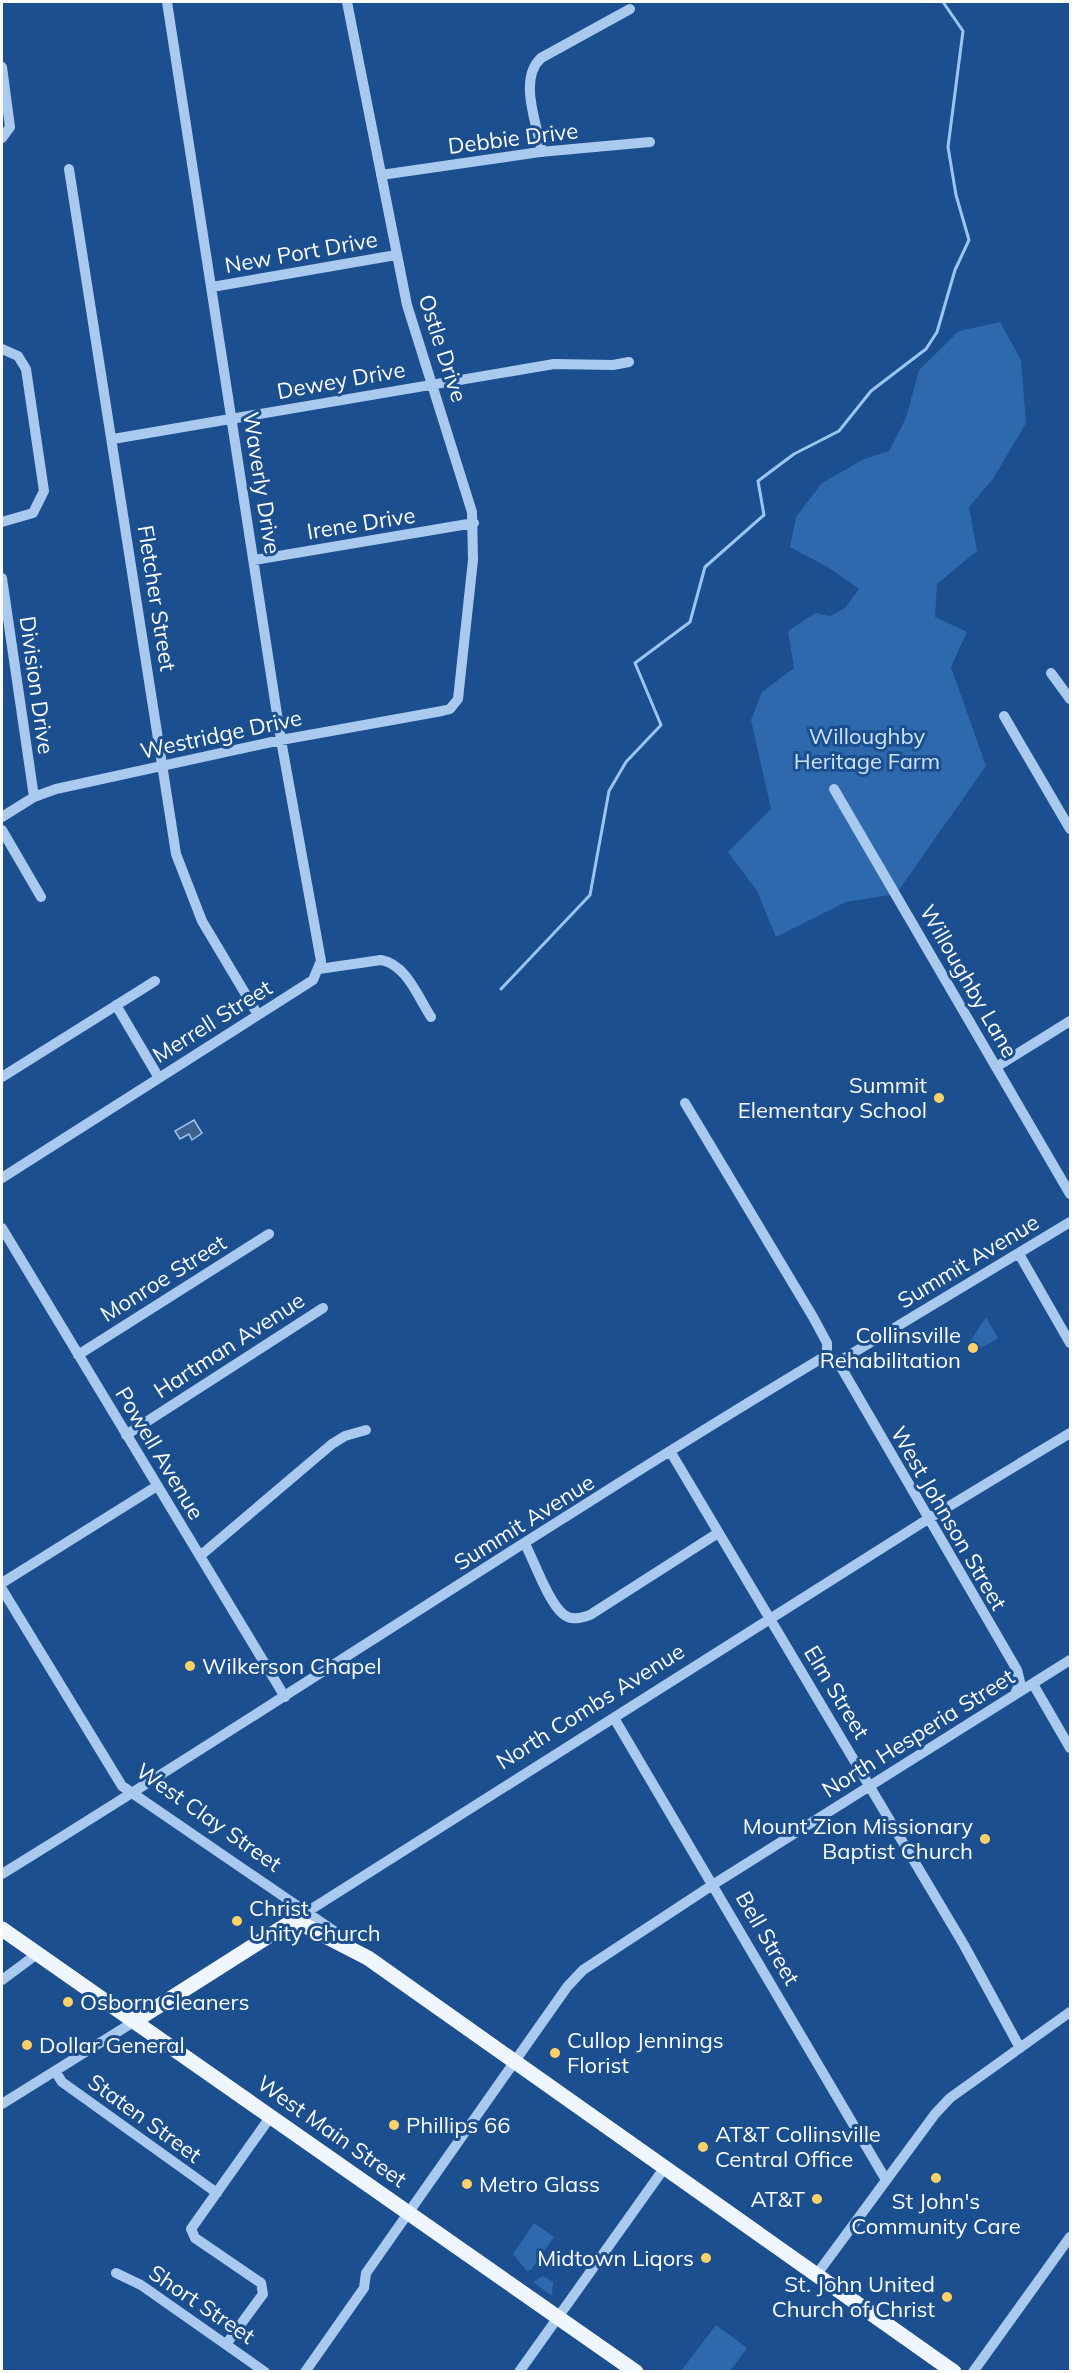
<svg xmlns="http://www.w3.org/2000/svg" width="1072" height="2373" viewBox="0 0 1072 2373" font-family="Mulish,sans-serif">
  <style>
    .green { fill: #2e69ad }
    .water { fill: #3c6290; stroke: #9cc4f0; stroke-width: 1.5 }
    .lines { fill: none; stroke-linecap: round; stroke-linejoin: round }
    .stream { stroke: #9cc4f0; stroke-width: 3 }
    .minor { stroke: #a9c9ee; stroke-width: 10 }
    .major { stroke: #f0f6ff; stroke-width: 15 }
    .poi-dot { fill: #ffd166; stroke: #1b4f8f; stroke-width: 2 }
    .labels { text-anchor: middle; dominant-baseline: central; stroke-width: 6; stroke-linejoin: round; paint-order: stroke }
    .street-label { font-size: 22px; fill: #fff; stroke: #1b4f8f }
    .park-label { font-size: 22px; fill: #cfe3fa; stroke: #1b4f8f }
    .poi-label { font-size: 22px; fill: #fff; stroke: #1b4f8f; text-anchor: start }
  </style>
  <rect width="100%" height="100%" fill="#1b4f8f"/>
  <path class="green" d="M1000,322L1021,360L1026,423L993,479L969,507L977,551L937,584L935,617L967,632L951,667L986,766L896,894L846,902L776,937L757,891L728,852L771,809L751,720L762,692L794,668L788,631L815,613L830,616L845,608L859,589L831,569L790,547L796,517L822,483L864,459L889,451L906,418L919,370L959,331Z
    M986,1317L998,1338L983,1347L967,1346Z
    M534,2223L554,2237L531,2270L527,2271L513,2254Z
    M543,2276L553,2282L552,2296L533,2282Z
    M716,2325L747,2348L730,2371H681Z"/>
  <path class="water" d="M194,1120L202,1133L192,1140L189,1134L180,1139L175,1131Z"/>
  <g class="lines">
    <path class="stream" d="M501,989L590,895L609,791L626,762L661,725L635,663L690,622L705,567L764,515L758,481L794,454L839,431L871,391L926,349L937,332L955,270L969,240L956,195L948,147L963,31L943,2"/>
    <path class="minor" d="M2,67L10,127L2,138
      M542,152C537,124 518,79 541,58L630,9
      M69,169L176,854L202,921L258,1015
      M381,175L540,152L650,142
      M212,287L396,255
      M2,349L18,356L26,369L44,491L33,513L2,522
      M113,439L554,364L613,365L629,362
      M254,560L474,523
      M2,578L34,797
      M1051,673L1070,699
      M1004,716L1070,829
      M834,789L1070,1194
      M2,817L34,797L56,789L281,740L442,711L450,709L458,699L473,560L472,512L407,305L347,2
      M2,830L41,897
      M319,969L381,960C406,964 418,997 431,1017
      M116,1005L159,1078
      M996,1067L1070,1021
      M2,1077L155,981
      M685,1103L813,1317L827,1343V1355
      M2,1178L313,980L321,961L281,740L167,2
      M2,1228L285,1697
      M1019,1254L1070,1343
      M78,1355L269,1234
      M827,1355L838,1362L1017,1670L1020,1682L1015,1694
      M838,1362L1070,1222
      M126,1435L323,1308
      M670,1451L964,1945L1020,2048
      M525,1544C535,1563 548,1601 563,1614C571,1621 581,1618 590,1615L718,1533
      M200,1556L332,1444L345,1436L366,1430
      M2,1583L157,1486
      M2,1589L122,1786L350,1942
      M1033,1684L1070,1748
      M614,1718L886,2180
      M2,1874C278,1704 549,1522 827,1355
      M291,1922L928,1519L1070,1433
      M2,1980L37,1954
      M55,2071L62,2082L217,2193
      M2,2104L135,2021
      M116,2273L141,2285L265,2372
      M817,2274L935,2114L950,2098L1070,2012
      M227,2343L263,2294L261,2283L195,2238L191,2229L271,2116
      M305,2372L364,2288L366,2273L567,1987L583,1970L714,1884L1070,1660
      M519,2372L665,2167
      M973,2372L1070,2237"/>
    <path class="major" d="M2,1929L636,2372
      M135,2021L291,1922L302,1924L368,1958L954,2372"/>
  </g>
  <g class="poi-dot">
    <circle cx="939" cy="1098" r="6"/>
    <circle cx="973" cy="1348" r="6"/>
    <circle cx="190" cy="1666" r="6"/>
    <circle cx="985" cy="1839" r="6"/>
    <circle cx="237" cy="1921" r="6"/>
    <circle cx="68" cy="2002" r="6"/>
    <circle cx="27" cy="2045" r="6"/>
    <circle cx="555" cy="2053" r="6"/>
    <circle cx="394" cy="2125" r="6"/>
    <circle cx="703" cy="2147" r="6"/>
    <circle cx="936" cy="2178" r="6"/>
    <circle cx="467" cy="2184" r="6"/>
    <circle cx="817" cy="2199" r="6"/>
    <circle cx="706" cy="2258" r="6"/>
    <circle cx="947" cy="2297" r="6"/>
  </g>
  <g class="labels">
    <g class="street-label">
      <text transform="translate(513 138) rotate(-7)">Debbie Drive</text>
      <text transform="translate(301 252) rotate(-10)">New Port Drive</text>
      <text transform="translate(443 348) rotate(72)">Ostle Drive</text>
      <text transform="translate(341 380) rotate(-10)">Dewey Drive</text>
      <text transform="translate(262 483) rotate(81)">Waverly Drive</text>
      <text transform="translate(361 523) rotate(-9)">Irene Drive</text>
      <text transform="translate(157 598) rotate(81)">Fletcher Street</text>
      <text transform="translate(37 685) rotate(82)">Division Drive</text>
      <text transform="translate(221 734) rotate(-12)">Westridge Drive</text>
      <text transform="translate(969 981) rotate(60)">Willoughby Lane</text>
      <text transform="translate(212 1021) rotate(-32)">Merrell Street</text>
      <text transform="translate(968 1261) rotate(-31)">Summit Avenue</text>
      <text transform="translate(163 1278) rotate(-32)">Monroe Street</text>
      <text transform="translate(229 1345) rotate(-33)">Hartman Avenue</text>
      <text transform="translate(160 1453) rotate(59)">Powell Avenue</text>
      <text transform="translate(949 1518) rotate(60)">West Johnson Street</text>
      <text transform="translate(524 1522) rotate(-32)">Summit Avenue</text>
      <text transform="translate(837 1692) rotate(59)">Elm Street</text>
      <text transform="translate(590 1706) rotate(-32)">North Combs Avenue</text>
      <text transform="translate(918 1733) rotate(-32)">North Hesperia Street</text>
      <text transform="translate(209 1817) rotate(35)">West Clay Street</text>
      <text transform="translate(768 1938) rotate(60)">Bell Street</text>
      <text transform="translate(145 2118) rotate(36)">Staten Street</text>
      <text transform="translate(332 2131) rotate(35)">West Main Street</text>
      <text transform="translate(202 2304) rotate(34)">Short Street</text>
    </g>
    <g class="park-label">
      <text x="867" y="736">Willoughby<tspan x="867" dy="25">Heritage Farm</tspan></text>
    </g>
    <g class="poi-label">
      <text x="927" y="1085" text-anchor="end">Summit<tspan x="927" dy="25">Elementary School</tspan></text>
      <text x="961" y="1335" text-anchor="end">Collinsville<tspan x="961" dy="25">Rehabilitation</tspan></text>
      <text x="202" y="1666">Wilkerson Chapel</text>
      <text x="973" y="1826" text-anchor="end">Mount Zion Missionary<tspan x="973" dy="25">Baptist Church</tspan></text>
      <text x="249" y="1908">Christ<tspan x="249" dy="25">Unity Church</tspan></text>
      <text x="80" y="2002">Osborn Cleaners</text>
      <text x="567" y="2040">Cullop Jennings<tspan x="567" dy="25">Florist</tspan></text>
      <text x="39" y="2045">Dollar General</text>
      <text x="406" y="2125">Phillips 66</text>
      <text x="715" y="2134">AT&amp;T Collinsville<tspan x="715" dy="25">Central Office</tspan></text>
      <text x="479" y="2184">Metro Glass</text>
      <text x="805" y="2199" text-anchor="end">AT&amp;T</text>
      <text x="936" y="2201" text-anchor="middle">St John's<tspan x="936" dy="25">Community Care</tspan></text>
      <text x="694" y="2258" text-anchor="end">Midtown Liqors</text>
      <text x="935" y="2284" text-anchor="end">St. John United<tspan x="935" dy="25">Church of Christ</tspan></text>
    </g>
  </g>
  <rect width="1072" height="2373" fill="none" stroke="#ffffff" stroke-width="6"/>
</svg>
